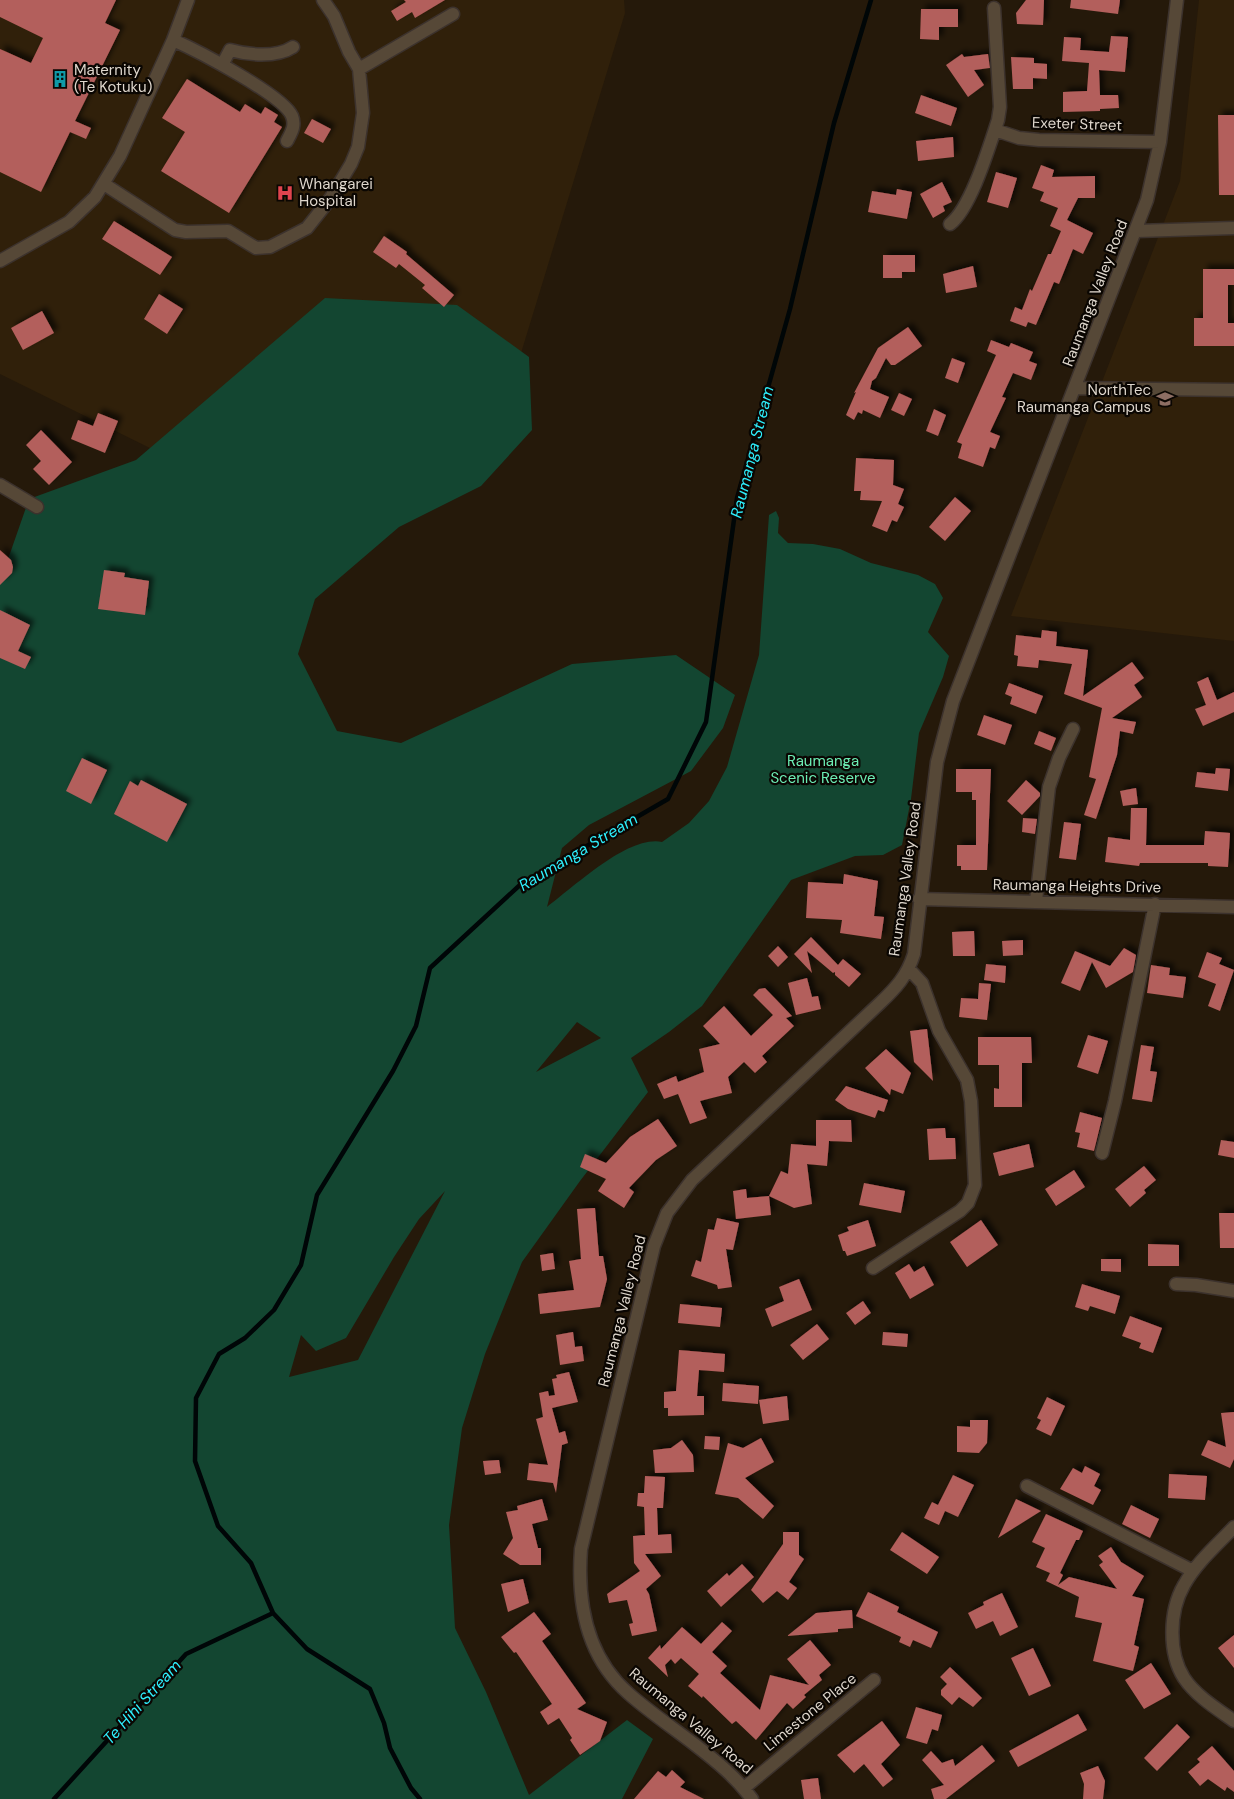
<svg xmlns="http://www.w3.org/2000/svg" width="1234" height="1799" viewBox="0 0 1234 1799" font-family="'DM Sans',sans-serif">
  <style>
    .built { fill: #30200a }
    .green { fill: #134631; fill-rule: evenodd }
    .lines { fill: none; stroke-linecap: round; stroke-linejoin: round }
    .stream { stroke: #000607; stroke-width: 4.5 }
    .building { fill: #b35e5b; filter: url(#shadow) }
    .minor-casing { stroke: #3c322d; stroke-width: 15 }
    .minor { stroke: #564837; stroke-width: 12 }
    .labels { text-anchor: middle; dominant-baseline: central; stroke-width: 4.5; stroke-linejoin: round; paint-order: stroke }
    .poi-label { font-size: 15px; fill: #dfd7cd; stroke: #0a0602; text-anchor: start }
    .street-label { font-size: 15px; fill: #dfd7cd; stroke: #0a0602 }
    .park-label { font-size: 15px; fill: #6deeb5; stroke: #0a0602 }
    .water-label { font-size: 16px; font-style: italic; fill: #2eeffd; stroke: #0a0602 }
  </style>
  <defs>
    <filter id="shadow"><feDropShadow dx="4.5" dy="-4.5" stdDeviation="2.5" flood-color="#0009"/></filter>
  </defs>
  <rect width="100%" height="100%" fill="#25190a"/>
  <path class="built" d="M0,0H624L625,13L514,376L154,450L0,374Z
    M1199,0H1234V641L1011,616L1180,181Z"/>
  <path class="green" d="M325,298L457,305L529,357L532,430L481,486L399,527L315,599L298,654L337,731L401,743L572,664L676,655L735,695L723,728L691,771L589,825L562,848L547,907C574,887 628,835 662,842L689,823L709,801L727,767L759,655L769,515L776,511L779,518L778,533L788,543L813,544L840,549L871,563L918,575L935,584L943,598L928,632L949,656L943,677L919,733L911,799L902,845L883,855L855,856L791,880L702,1006L669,1032L631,1058L648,1092L580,1181L522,1262L485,1354L462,1428L449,1525L455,1628L486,1692L529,1795L627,1720L653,1739L622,1799H0V582L29,499L136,460ZM577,1022L601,1038L536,1072ZM445,1191L358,1360L289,1377L301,1335L316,1351L346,1338L394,1257L419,1219Z"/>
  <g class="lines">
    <path class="stream" d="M54,1799L186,1654L273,1613
      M420,1799L411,1788L390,1748L384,1723L370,1689L307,1649L273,1613L251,1563L218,1526L195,1461L196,1398L219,1354L245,1338L274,1310L301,1265L317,1195L393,1071L416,1026L430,968L521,884L668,799L706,722L737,498L790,309L834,123L871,0"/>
  </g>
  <path class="building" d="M0,0H116L105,23L120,30L75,121L91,128L86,139L70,132L41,192L0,172V49L31,63L43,38L0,17Z
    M404,0H445L415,18L412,12L397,21L391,11L406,2Z
    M1026,0H1044L1043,25L1017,24L1016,13Z
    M1071,0H1120L1118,14L1070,8Z
    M921,9H958V27H939V40L920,39Z
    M1111,36L1128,37L1125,72L1099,70L1100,95H1118L1119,108L1100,109V111L1063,112V92L1087,91L1089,63L1062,61L1064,37L1081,38L1080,50L1109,52Z
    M962,54L964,57L988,54L990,68L974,70L984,85L968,97L946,65Z
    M1011,57L1034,58V63L1047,64V79L1033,78V89H1013Z
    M187,79L240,112L245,104L261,114L265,107L278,115L274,122L282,127L229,213L161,171L185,132L162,118Z
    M921,95L957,108L951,126L915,113Z
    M1218,115H1234V195H1219Z
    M312,119L331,129L323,143L304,133Z
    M953,137L954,157L918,161L916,141Z
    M1041,165L1054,170L1052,177L1095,176V198H1078L1067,220L1093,233L1083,254L1073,249L1059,284L1054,282L1036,325L1028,322L1026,327L1010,321L1015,307L1022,310L1030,289L1032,291L1048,254H1051L1061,231L1050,226L1058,208L1040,201L1044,192L1032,188Z
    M996,172L1017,178L1008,208L987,202Z
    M942,182L952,202L943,206L945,211L933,218L920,194Z
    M897,189L912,192L907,219L868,212L872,191L896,195Z
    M114,221L172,257L160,275L102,239Z
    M384,236L407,252L406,254L454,295L444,307L422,288L425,285L399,264L396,268L373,252Z
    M883,255H915V272H902V278H883Z
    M973,266L977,287L946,293L943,274Z
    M1203,269H1234V285H1228V323H1234V346H1194V318H1203Z
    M159,294L183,309L167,334L144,319Z
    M42,311L54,333L23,350L11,328Z
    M908,327L922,346L895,365H891L886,358L876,378L872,381L870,389L889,397L880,418L863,410L862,414L858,412L854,420L846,415L856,392L854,393L878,348Z
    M991,340L1009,347L1011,343L1033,352L1029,361L1037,364L1031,380L1013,373L1002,397L1006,398L990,432L1000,436L995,449L990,447L983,467L958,458L962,444L957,442L996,355L987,351Z
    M952,358L965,363L958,383L945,378Z
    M899,393L912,399L904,416L891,410Z
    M934,409L946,415L938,436L926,431Z
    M98,413L118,421L105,453L71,439L78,420L93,426Z
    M41,430L72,462L49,485L33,469L41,461L26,445Z
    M856,458L894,460L893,485L904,489L898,504L904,507L897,522L892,520L887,532L872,526L882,501L860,500L861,491H854Z
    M955,497L971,511L945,541L929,527Z
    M0,550L11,560L13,567L12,573L0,585Z
    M104,570L125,573L124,577L149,581L145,615L98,609Z
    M0,610L30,625L18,651L31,657L25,669L0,658Z
    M1042,630L1057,632L1056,646L1088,650L1083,696L1132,662L1144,678L1134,685L1142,697L1112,718L1136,722L1133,734L1120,731L1117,755L1096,819L1084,815L1096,779L1089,777L1102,708L1064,694L1072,664L1039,660L1038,668L1017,666L1018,656L1014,655L1016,635L1041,638Z
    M1208,677L1217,700L1234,692V712L1203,726L1195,709L1206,705L1197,682Z
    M1009,683L1043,696L1036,714L1010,704L1012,697L1005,694Z
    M984,715L1012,725L1005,745L977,735Z
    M1039,731L1056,738L1051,751L1034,744Z
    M82,758L107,770L91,804L66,791Z
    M1216,768L1230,769L1228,791L1195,787L1197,772L1215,774Z
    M956,769H991L987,870H961V866H957V845H976V800H972V792H956Z
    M141,780L187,804L167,842L114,814L130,781L138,786Z
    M1026,780L1040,793V796L1022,815L1007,801Z
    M1136,788L1138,804L1123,806L1120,791Z
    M1131,808H1147L1146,845H1204L1205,831L1230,833L1228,867L1208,866V863H1140L1139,866L1105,862L1108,837L1130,840Z
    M1023,818L1037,819L1035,834L1022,832Z
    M1064,822L1081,824L1076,860L1059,858Z
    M844,874L878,881L874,916L884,917L881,939L840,933L842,920L806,918L808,882L843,884Z
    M974,931L975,956H953L952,932Z
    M811,937L838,965L843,959L861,974L849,987L835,975V972L833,973L807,951L812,973L794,954Z
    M1023,940V955L1003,956L1002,941Z
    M778,946L788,957L778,967L768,956Z
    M1124,948L1136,955L1133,972L1106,988L1092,962L1080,991L1061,983L1075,951L1110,966Z
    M1207,952L1222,958L1219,964L1234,970L1220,1011L1208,1006L1216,984L1198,977Z
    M986,964L1006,966L1005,983L984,980Z
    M1151,965L1170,968L1169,975L1186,977L1183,998L1147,993Z
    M807,978L812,997L818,996L821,1009L796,1015L788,983Z
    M979,983L991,984L987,1020L959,1017L961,998L978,999Z
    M765,988L792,1016L786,1018L794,1026L762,1056L767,1062L755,1073L744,1062L728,1077L732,1093L700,1101L707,1118L690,1124L678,1094L664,1099L657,1084L676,1076L678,1082L704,1072L699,1049L720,1044L703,1026L724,1006L751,1036L773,1015L753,995L759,989Z
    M927,1029L933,1081L914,1062L910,1031Z
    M1088,1035L1108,1041L1098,1074L1077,1067Z
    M978,1037H1031L1032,1063H1022V1107H994V1088L999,1089V1065H978Z
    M1141,1045L1154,1047L1150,1071L1157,1072L1152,1102L1132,1099Z
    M886,1049L911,1073L903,1094L891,1089L890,1095L865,1068Z
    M846,1086L888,1100L884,1112L878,1110L875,1118L848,1109L835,1100Z
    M1080,1112L1102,1118L1094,1151L1077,1147L1080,1133L1075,1132Z
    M658,1119L677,1146L656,1160L629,1188L634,1192L624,1208L598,1191L606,1179L580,1167L585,1154L606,1163L630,1137Z
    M816,1120H851L852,1142L829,1141L827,1166L807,1164L812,1204L794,1208L769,1196L781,1171L788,1174L791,1144L816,1146Z
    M945,1128L946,1138H955L956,1159L929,1160L927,1129Z
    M1221,1140L1234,1142V1158L1218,1155Z
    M1029,1144L1034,1167L999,1176L993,1153Z
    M1144,1166L1156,1180L1144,1190L1146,1193L1130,1207L1115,1189Z
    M1074,1170L1085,1187L1056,1206L1045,1189Z
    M864,1183L905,1191L901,1213L859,1205Z
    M746,1189L747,1198L769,1196L771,1215L736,1219L733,1191Z
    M595,1208L599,1256H603L607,1279L600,1307L540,1314L538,1294L574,1290L569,1261L581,1259L577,1209Z
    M1219,1213H1234V1248H1220Z
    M717,1218L739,1223L733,1250L726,1249L732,1287L718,1289L717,1285L691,1276L696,1260L701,1262L708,1229L714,1230Z
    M868,1220L876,1246L847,1256L845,1251H843L838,1235L849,1231L847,1227Z
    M981,1220L998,1245L967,1267L950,1242Z
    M1148,1244L1179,1245V1266H1148Z
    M553,1253L555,1269L542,1271L540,1255Z
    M1101,1259H1121V1272L1101,1271Z
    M909,1264L914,1272L924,1266L934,1285L910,1299L895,1273Z
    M799,1279L812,1310L772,1327L765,1309L784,1301L779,1287Z
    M1082,1284L1120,1296L1115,1314L1090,1306L1088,1311L1075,1307Z
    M863,1301L871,1313L855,1325L846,1313Z
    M680,1304L722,1308L720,1327L678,1323Z
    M1130,1316L1162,1328L1153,1353L1139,1348L1141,1343L1122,1336Z
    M817,1324L829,1339L803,1360L790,1345Z
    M573,1332L575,1347L582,1346L584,1361L560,1365L556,1335Z
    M883,1332L908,1334L907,1347L882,1345Z
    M679,1350L725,1354L724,1372L699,1370L697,1396H704V1415L668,1416V1408H664V1392L676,1391Z
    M569,1372L578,1402L552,1408L559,1433L565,1431L568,1443L562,1445L556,1493L553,1483L527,1480L529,1463L548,1465L536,1419L543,1417L539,1393L548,1391L549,1396L555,1395L552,1379L557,1378L556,1375Z
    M723,1383L759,1386L758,1404L722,1401Z
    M787,1396L789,1420L763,1424L759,1400Z
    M1047,1397L1065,1406L1051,1436L1036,1429L1041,1420L1037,1418Z
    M1234,1412V1459L1230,1468L1201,1455L1208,1440L1226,1447L1221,1413Z
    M970,1420H988L987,1443L979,1453L957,1452V1426L970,1427Z
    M705,1436L720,1437L719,1450L704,1449Z
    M761,1438L774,1462L745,1478L774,1506L763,1519L738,1498L715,1494L728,1443L743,1448Z
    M682,1440L693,1455L694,1472L655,1473L653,1450L671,1448Z
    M499,1460L501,1473L485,1475L483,1461Z
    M1085,1466L1100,1474L1094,1486L1101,1490L1093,1505L1060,1489L1073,1468L1082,1473Z
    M1169,1474L1207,1476L1205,1500L1168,1498Z
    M953,1475L974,1485L958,1517L945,1511L939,1525L924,1518L932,1502L938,1505Z
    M645,1476L665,1477L663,1508H657L658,1535L671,1534L672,1553L645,1554L661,1576L646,1589L649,1594L657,1631L632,1636L629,1624L633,1623L627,1600L609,1603L607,1594L640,1571L634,1563L633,1536L645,1535L644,1507L637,1506L638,1493H644Z
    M542,1499L548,1520L532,1524L538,1548H541V1565H520L503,1554L513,1538L506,1512L518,1510L517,1506Z
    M1016,1499L1041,1511L998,1538Z
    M1131,1505L1159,1519L1150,1538L1122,1524Z
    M1046,1514L1083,1531L1079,1540H1076L1060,1573L1063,1575L1058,1585L1069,1577L1117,1589L1099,1565L1103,1562L1098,1556L1111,1547L1121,1562L1144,1576L1132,1596L1144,1599L1134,1645L1139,1647L1133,1671L1093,1661L1102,1623L1075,1617L1079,1597L1046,1581L1050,1573L1036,1567L1045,1548L1032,1542Z
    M783,1532H799V1555L804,1559L789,1582L797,1588L788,1600L777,1591L763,1603L751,1590L783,1544Z
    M902,1532L939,1557L927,1574L890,1550Z
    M742,1564L754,1577L721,1607L707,1591L727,1573L729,1576Z
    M523,1579L529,1603L508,1612L501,1584Z
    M868,1592L899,1607L897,1612L938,1632L931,1648L913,1640L910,1647L899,1642L901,1637L856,1616Z
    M1002,1593L1018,1627L1000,1636L993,1621L976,1629L968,1613L984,1605L983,1602Z
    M852,1610L853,1628L838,1629V1632L787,1636L816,1613Z
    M534,1612L551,1634L542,1641L586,1703L577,1709L607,1722L600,1741L580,1755L570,1740L572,1738L559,1718L548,1725L540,1712L552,1704L516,1652L514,1653L501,1637Z
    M722,1622L732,1631L712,1652L727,1666L720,1673L760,1710L770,1675L809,1685L787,1659L810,1640L831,1665L819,1675L822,1680L804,1695L806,1697L793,1709L787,1703L756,1740L736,1721L732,1724L703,1696L702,1698L688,1686L699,1674L681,1658L675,1664L671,1659L665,1665L668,1677L648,1658L660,1645L661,1649L682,1627L701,1644Z
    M1234,1635V1668L1218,1648Z
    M1033,1648L1051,1686L1029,1696L1011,1658Z
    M1151,1663L1171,1694L1144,1709L1125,1680Z
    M950,1667L982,1698L973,1707L959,1697L952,1705L941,1695V1690L947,1684L940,1677Z
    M916,1707L942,1715L938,1731L932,1729L927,1744L906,1738Z
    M1078,1714L1087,1730L1018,1767L1009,1751Z
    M882,1721L900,1745L881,1764L893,1779L883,1787L864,1764L854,1773L837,1755Z
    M1177,1724L1190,1737L1157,1771L1144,1758Z
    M982,1745L995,1761L946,1799H934L931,1789L944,1785L922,1760L931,1751L942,1763L953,1759L955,1766Z
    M1212,1746L1234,1771V1792L1227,1787L1225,1791L1208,1779L1200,1786L1188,1772L1200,1762L1197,1759Z
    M1098,1766L1105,1781L1103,1799H1083L1084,1784L1080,1773Z
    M672,1770L685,1782L680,1787L704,1799H634L658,1771L666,1777Z
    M818,1778L821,1799H804L801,1780Z"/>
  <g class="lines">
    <g class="minor-casing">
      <path id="minor" d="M173,40C196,50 283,95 292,116C296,126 291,133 287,141
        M222,65L230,50C248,55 276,58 293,47
        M359,69L453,14
        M995,130L1019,138L1039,140L1160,142
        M104,184L175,230L186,232L228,231L256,248L270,247L307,228L330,199L351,164L358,147L363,113L359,69L349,52L334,16L323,0
        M950,224C971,208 989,147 998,120L1000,107L994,8
        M1137,231L1234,228
        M0,261L69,222L95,197L120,156L173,40L188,0
        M1075,388L1234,390
        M0,485L37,507
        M919,899L1234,907
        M1036,901L1049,787L1059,758L1073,729
        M1102,1153L1115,1101L1155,904
        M873,1268L960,1211L968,1203L975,1185L971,1101L967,1080L939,1031L922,983L909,969
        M1176,1284L1196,1285L1234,1291
        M1027,1486L1193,1571
        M1234,1527C1217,1545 1196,1563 1184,1585C1169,1611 1168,1653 1184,1678C1196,1696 1217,1709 1234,1721
        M744,1788L874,1680
        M752,1799C736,1777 716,1761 694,1744C672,1727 648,1711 628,1693C586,1656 577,1602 581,1549L654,1246L667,1213L692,1180L880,1003C896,988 907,976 914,954L937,762L953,701L1147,200L1160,142L1177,0"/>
    </g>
    <use href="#minor" class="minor"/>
  </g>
  <defs>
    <g id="building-bare" transform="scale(1.35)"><path d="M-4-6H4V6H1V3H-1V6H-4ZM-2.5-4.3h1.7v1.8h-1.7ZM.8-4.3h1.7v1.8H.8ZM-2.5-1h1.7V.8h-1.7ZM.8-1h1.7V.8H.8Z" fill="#0f9aa8" stroke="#0a0602" stroke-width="2.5" paint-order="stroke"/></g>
    <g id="hospital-bare" transform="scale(1.35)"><path d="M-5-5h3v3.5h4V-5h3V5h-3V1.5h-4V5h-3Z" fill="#e0444e" stroke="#0a0602" stroke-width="2.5" paint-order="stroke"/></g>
    <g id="university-bare" transform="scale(1.35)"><path d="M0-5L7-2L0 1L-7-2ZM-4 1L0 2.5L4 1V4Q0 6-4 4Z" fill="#8d6e63" stroke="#0a0602" stroke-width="2.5" paint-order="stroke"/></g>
  </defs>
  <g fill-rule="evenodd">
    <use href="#building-bare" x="60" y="79"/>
    <use href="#hospital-bare" x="285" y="193"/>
    <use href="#university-bare" x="1165" y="399"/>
  </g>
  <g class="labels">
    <g class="poi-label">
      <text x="74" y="70">Maternity<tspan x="74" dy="17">(Te Kotuku)</tspan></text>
      <text x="299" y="184">Whangarei<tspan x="299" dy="17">Hospital</tspan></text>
      <text x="1151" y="390" text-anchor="end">NorthTec<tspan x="1151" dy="17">Raumanga Campus</tspan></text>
    </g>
    <g class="street-label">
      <text transform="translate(1077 124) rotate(2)">Exeter Street</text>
      <text transform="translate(1095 293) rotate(-69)">Raumanga Valley Road</text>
      <text transform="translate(905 879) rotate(-82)">Raumanga Valley Road</text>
      <text transform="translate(1077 886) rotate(1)">Raumanga Heights Drive</text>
      <text transform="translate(622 1311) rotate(-76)">Raumanga Valley Road</text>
      <text transform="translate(810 1712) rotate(-39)">Limestone Place</text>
      <text transform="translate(691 1721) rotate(40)">Raumanga Valley Road</text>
    </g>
    <g class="park-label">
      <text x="823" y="761">Raumanga<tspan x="823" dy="17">Scenic Reserve</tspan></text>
    </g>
    <g class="water-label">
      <text transform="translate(752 452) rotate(-76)">Raumanga Stream</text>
      <text transform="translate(578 852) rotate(-31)">Raumanga Stream</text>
      <text transform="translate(142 1702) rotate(-48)">Te Hihi Stream</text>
    </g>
  </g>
</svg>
